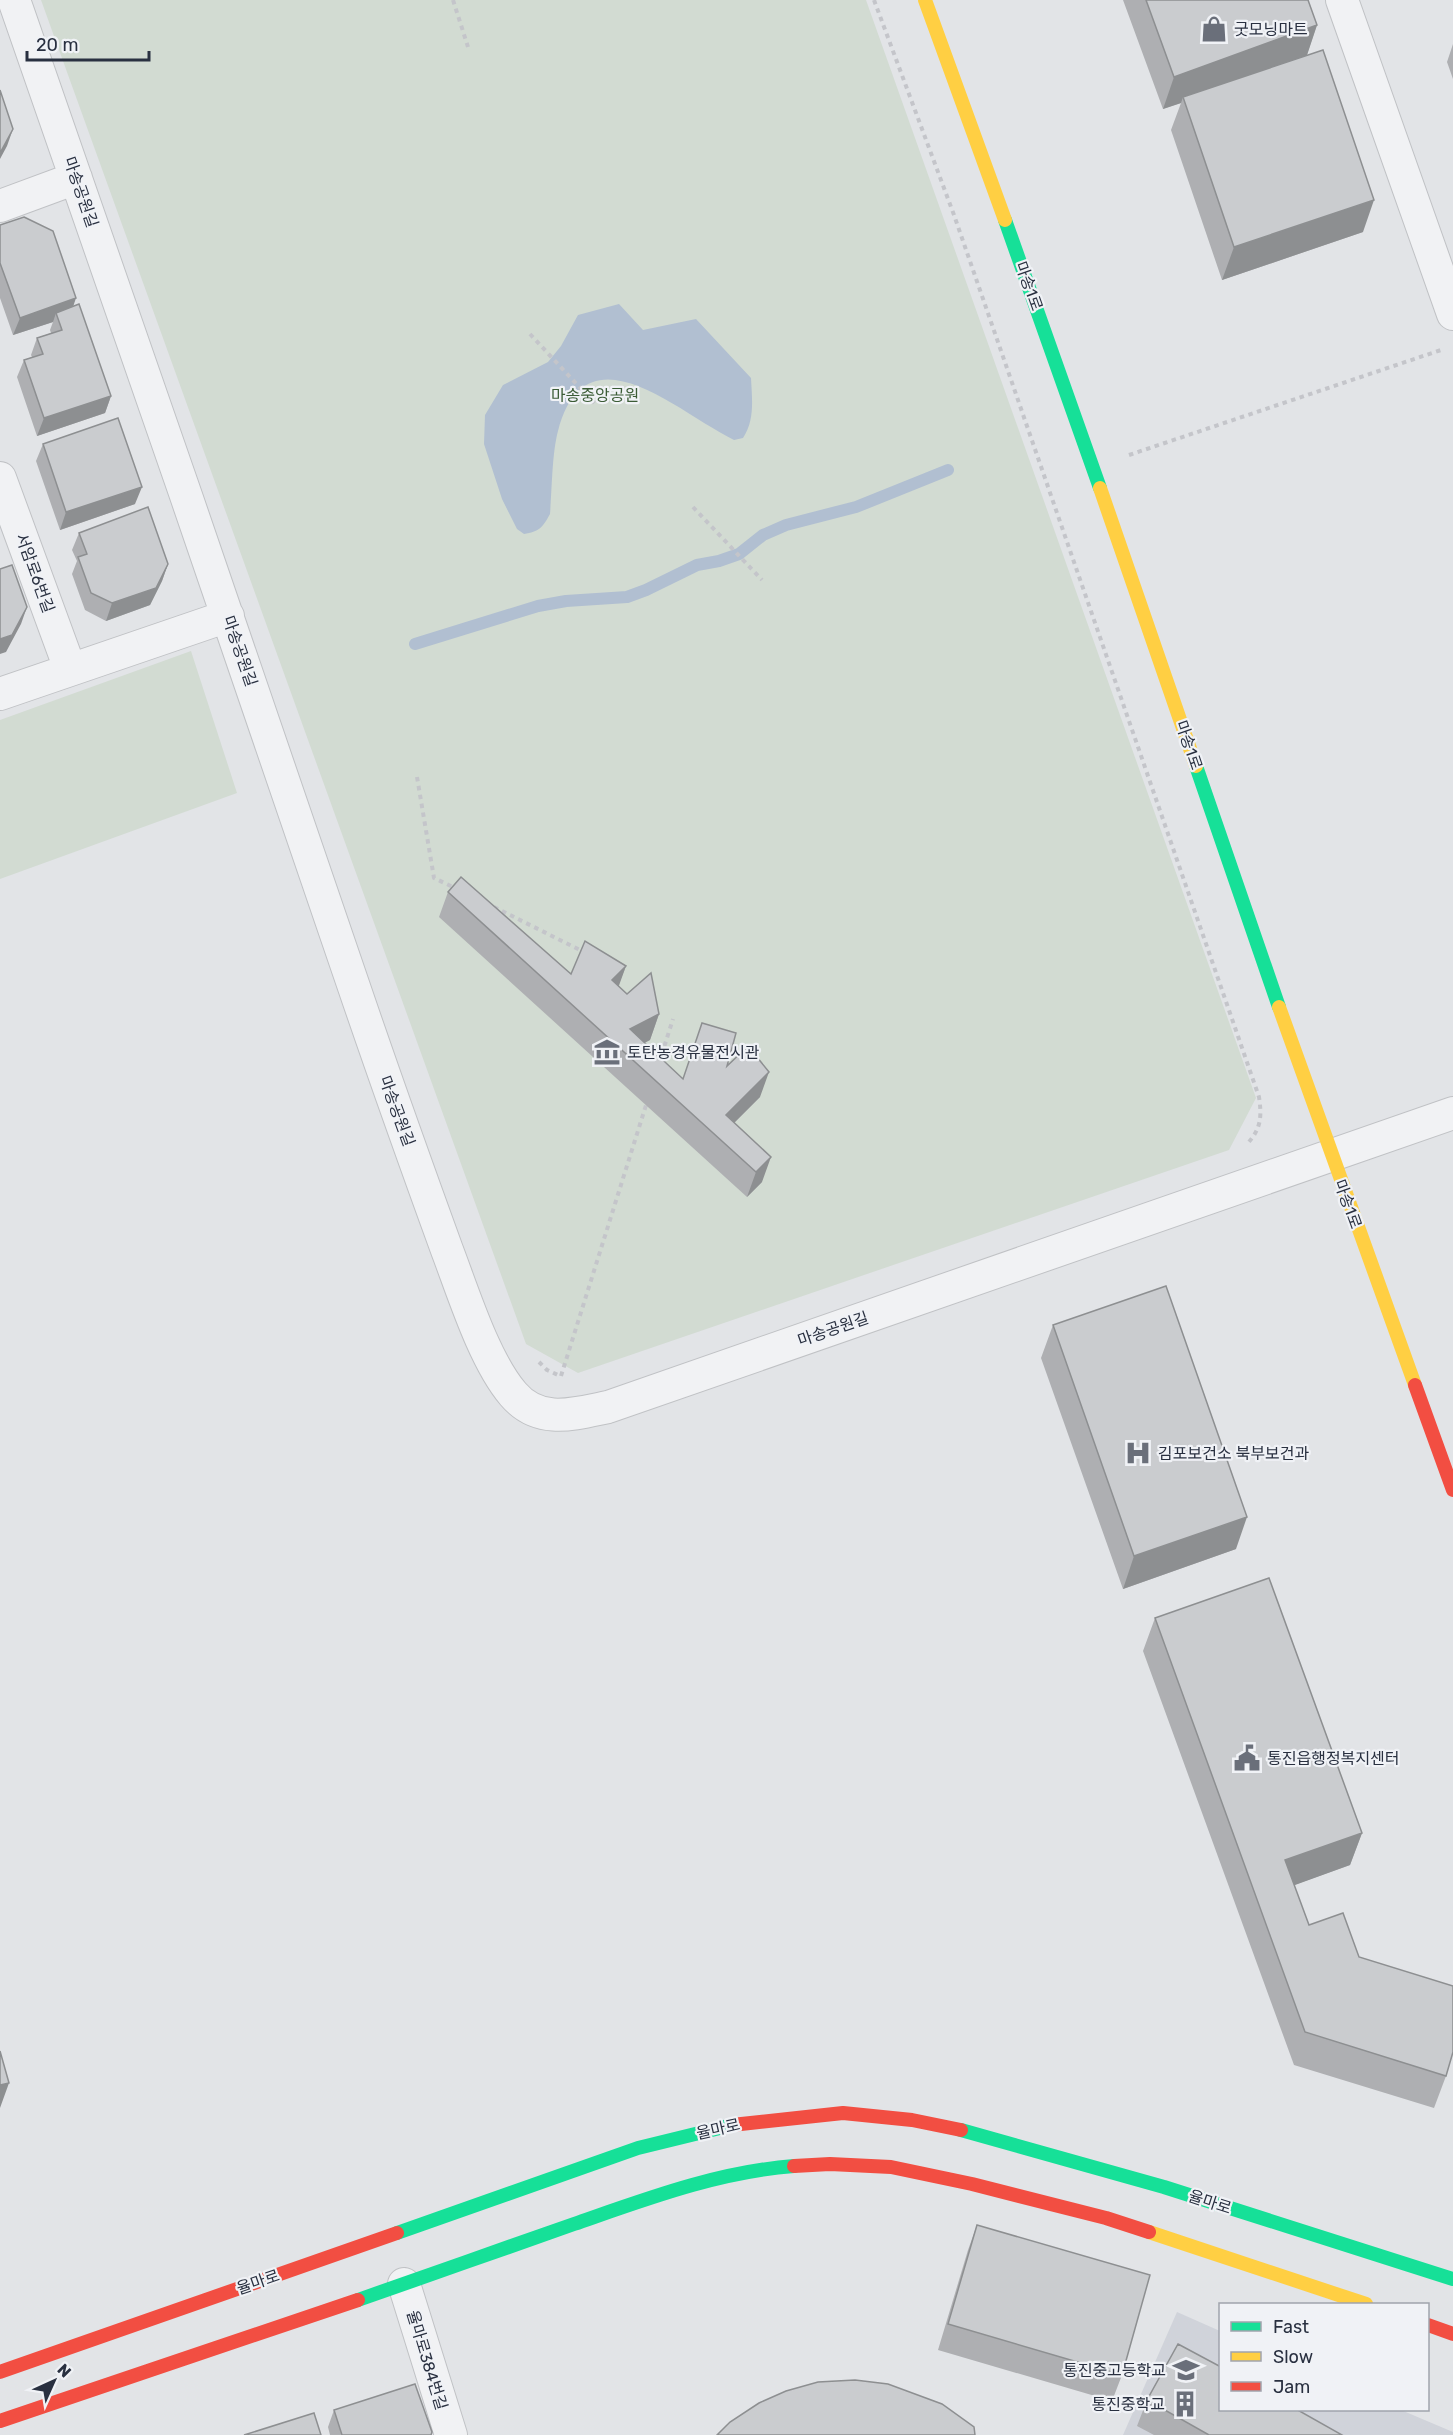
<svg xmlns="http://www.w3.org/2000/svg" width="1453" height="2435" viewBox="0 0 1453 2435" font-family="Rubik,'Noto Sans KR',sans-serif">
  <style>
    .built { fill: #d0d3da }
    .green { fill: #d2dbd2 }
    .water { fill: #b1bfd1 }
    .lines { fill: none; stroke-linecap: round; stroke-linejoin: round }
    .stream { stroke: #b1bfd1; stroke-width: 12 }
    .street-casing { stroke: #c0c2c5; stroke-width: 34 }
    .path { stroke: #c4c5ca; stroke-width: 4; stroke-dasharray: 4.5 4.5; stroke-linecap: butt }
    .street { stroke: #f1f2f4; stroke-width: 32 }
    .fast { stroke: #16e098; stroke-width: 14 }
    .slow { stroke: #ffcf43; stroke-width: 14 }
    .jam { stroke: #f24e42; stroke-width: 14 }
    .wall { fill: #aeafb2 }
    .shaded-wall { fill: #8d8f91 }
    .building { fill: #cacccf; stroke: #8d8f91; stroke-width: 1.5 }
    .labels { text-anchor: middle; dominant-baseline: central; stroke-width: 4.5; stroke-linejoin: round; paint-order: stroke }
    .poi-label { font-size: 16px; fill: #293040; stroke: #f0f2f6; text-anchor: start }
    .street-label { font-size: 16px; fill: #293040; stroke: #f0f2f6 }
    .park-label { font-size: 16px; fill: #3b5c36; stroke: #f0f2f6 }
  </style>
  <rect width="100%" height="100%" fill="#e2e4e7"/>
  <path class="built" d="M1177,2312L1220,2331V2410H1401L1453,2432V2435H1123Z"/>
  <path class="green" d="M41,0H866L1256,1098L1229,1150L578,1373L526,1344Z
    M191,651L237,793L0,879V720Z"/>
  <path class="water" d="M619,304L643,330L696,319L751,378C752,399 755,420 743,438L734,440C678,413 586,324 558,431C552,453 552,490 550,514C543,527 539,532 524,534L517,529L502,499L484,444L485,415L503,385L548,362L561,346L578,315Z"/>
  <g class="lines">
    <path class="stream" d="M415,644L538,606L566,601L627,597L646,590L697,565L719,561L739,554L763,535L786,525L856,507L948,470"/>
    <g class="street-casing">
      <path id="street" d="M14,0C129,329 242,657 354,987C384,1075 415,1162 447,1250C463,1292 484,1360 513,1394C539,1425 574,1414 608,1407L1453,1113
        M1342,0L1453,314
        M0,206L76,178
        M0,478L70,669
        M0,694L228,616
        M404,2284L451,2435"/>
    </g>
    <path class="path" d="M453,0L468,47
      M874,0L954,215L1259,1097C1262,1117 1261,1129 1247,1144
      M530,334L596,405
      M1129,455L1444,349
      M693,507L762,580
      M417,777L434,878L455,888
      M494,907L584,952
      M659,1063L673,1019
      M539,1362L547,1370L560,1376
      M561,1376L647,1102"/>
    <use href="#street" class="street"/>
    <path class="fast" d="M1005,220L1100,488
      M1196,766L1279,1007
      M961,2130L1164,2187L1453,2279
      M397,2233L638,2148L732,2125
      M358,2300C430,2275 502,2249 574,2224C646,2199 717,2172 794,2166"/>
    <path class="slow" d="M925,0L1005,220
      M1100,488L1196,766
      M1279,1007L1415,1385
      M1149,2232L1366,2304"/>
    <path class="jam" d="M1415,1385L1453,1490
      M732,2125L843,2113L912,2120L961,2130
      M794,2166L830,2164L891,2167L972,2184L1106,2218L1149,2232
      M1428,2325L1453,2334
      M0,2372L397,2233
      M0,2421L358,2300"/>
  </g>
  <path class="wall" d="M1123,0H1308L1317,25L1307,55L1363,232L1222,280L1171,130L1181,103L1163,109Z
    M1453,44V79L1447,62Z
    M0,225L73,307L111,396L105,413L37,436L17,377L24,360L32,357L31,355L37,338L51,333L50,330L53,322L13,335L0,298Z
    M43,444L135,504L60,530L36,461Z
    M79,533L168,564L162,581L150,605L106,621L85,610L72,574L77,561L72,550Z
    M448,892L571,974L626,966L618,986L627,994L659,1014L650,1040L644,1043L683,1079L727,1066L760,1097L734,1123L762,1182L747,1197L439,917Z
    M1053,1325L1236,1549L1123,1589L1041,1358Z
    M1155,1618L1362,1833L1350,1865L1294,1885L1309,1925L1359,1957L1446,2076L1434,2108L1294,2065L1143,1651Z
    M977,2225L1122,2375L1112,2401L938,2350L968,2250Z
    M1147,2400L1342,2435H1154L1137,2426Z
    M334,2410L431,2435H330L328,2427Z"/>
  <path class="shaded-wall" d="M1317,25L1306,58L1183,97L1181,103L1163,109L1174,77Z
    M13,129L7,146L0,159V153Z
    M1374,200L1363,232L1222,280L1234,247Z
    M76,298L70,316L56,313L53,322L13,335L20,318Z
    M111,396L105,413L37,436L44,418Z
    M142,487L135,504L60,530L66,512Z
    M168,564L162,581L150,605L106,621L112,603Z
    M27,607L21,624L6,652L0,654V639Z
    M626,966L617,991L612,980Z
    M659,1014L650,1040L625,1053L630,1029Z
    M769,1072L760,1097L719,1138L726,1115Z
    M771,1157L762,1182L747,1197L756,1172Z
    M1247,1517L1236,1549L1123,1589L1134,1556Z
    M1362,1833L1350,1865L1273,1893L1285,1860Z
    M9,2083L0,2108V2085Z"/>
  <path class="building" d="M1146,0H1308L1317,25L1174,77Z
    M1323,50L1374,200L1234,247L1183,97Z
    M0,90L13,129L0,153Z
    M24,217L53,231L76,298L20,318L0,263V225Z
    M79,304L111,396L44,418L24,360L43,354L37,338L62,330L56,313Z
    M118,418L142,487L66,512L43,444Z
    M148,507L168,564L156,588L112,603L91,593L78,557L87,554L79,533Z
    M12,565L27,607L12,635L0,639V569Z
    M461,877L571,974L585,941L626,966L612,980L627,994L651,973L659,1014L630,1029L683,1079L702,1023L736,1033L727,1066L748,1046L769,1072L726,1115L771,1157L756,1172L448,892Z
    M1166,1286L1247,1517L1134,1556L1053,1325Z
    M1269,1578L1362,1833L1285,1860L1309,1925L1343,1913L1359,1957L1453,1986V2052L1446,2076L1305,2032L1155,1618Z
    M0,2051L9,2083L0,2085Z
    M977,2225L1150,2275L1122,2375L948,2324Z
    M1178,2344L1221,2367V2409H1296L1342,2435H1209L1147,2400Z
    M855,2380L888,2384L942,2404L974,2427L975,2435H717L730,2422L759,2403L786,2391L818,2382Z
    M415,2384L432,2432L431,2435H342L334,2410Z
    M314,2413L321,2435H244Z"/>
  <defs>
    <g id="shop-bare" transform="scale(2.07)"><path d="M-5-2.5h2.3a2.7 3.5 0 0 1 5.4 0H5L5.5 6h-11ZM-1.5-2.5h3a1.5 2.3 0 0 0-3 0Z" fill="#6a6f7a" stroke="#f0f2f6" stroke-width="2.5" paint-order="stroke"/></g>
    <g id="museum-bare" transform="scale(2.07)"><path d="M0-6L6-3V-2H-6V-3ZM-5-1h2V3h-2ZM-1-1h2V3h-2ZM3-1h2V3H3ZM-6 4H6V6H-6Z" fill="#6a6f7a" stroke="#f0f2f6" stroke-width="2.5" paint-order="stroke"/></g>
    <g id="hospital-bare" transform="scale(2.07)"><path d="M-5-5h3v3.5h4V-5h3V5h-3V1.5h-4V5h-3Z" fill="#6a6f7a" stroke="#f0f2f6" stroke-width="2.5" paint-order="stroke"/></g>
    <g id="civic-bare" transform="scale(2.07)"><path d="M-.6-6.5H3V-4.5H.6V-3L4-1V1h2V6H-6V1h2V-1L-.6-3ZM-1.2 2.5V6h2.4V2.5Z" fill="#6a6f7a" stroke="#f0f2f6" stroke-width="2.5" paint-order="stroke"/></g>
    <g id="school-bare" transform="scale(2.07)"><path d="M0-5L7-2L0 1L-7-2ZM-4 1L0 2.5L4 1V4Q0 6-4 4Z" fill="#6a6f7a" stroke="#f0f2f6" stroke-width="2.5" paint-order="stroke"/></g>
    <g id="building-bare" transform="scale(2.07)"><path d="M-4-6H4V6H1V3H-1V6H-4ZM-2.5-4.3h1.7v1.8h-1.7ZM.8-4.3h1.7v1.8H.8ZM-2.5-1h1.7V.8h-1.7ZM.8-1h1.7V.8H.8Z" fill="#6a6f7a" stroke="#f0f2f6" stroke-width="2.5" paint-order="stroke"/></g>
  </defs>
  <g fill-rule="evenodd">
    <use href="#shop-bare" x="1214" y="29"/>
    <use href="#museum-bare" x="607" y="1052"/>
    <use href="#hospital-bare" x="1138" y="1453"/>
    <use href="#civic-bare" x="1247" y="1758"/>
    <use href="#school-bare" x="1186" y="2370"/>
    <use href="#building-bare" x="1185" y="2404"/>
  </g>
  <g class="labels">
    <g class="poi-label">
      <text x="1234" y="29">굿모닝마트</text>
      <text x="627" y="1052">토탄농경유물전시관</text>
      <text x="1158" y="1453">김포보건소 북부보건과</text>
      <text x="1267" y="1758">통진읍행정복지센터</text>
      <text x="1166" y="2370" text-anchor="end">통진중고등학교</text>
      <text x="1165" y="2404" text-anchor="end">통진중학교</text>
    </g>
    <g class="street-label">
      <text transform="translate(81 192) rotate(71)">마송공원길</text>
      <text transform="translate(1029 286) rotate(70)">마송1로</text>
      <text transform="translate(35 573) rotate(70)">서암로6번길</text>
      <text transform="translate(240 651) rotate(71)">마송공원길</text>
      <text transform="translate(1189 745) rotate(71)">마송1로</text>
      <text transform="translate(397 1111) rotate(70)">마송공원길</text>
      <text transform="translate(1348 1204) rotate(70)">마송1로</text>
      <text transform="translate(833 1329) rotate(-19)">마송공원길</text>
      <text transform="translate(718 2129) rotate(-13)">율마로</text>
      <text transform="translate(1210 2202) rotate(18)">율마로</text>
      <text transform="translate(258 2282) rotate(-19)">율마로</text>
      <text transform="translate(427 2360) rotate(73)">율마로384번길</text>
    </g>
    <g class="park-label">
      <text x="595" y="395">마송중앙공원</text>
    </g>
  </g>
  <rect x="1219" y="2303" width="210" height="108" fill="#f0f2f6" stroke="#a0a4ad" stroke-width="1.5"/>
  <rect x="1231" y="2322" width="30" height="9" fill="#16e098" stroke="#a0a4ad" stroke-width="1.5"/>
  <text x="1273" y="2333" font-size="18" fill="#293040">Fast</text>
  <rect x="1231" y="2352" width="30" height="9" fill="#ffcf43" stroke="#a0a4ad" stroke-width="1.5"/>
  <text x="1273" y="2363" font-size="18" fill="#293040">Slow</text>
  <rect x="1231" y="2382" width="30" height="9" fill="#f24e42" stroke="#a0a4ad" stroke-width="1.5"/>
  <text x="1273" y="2393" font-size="18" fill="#293040">Jam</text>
  <g transform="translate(54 2381) rotate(45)" stroke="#f0f2f6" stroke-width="4.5" paint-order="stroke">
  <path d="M0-4.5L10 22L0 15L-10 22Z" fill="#293040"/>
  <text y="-9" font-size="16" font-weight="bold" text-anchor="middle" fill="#293040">N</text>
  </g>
  <path d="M27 51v9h122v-9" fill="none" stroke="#293040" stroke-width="3"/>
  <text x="36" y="51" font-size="18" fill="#293040" stroke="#f0f2f6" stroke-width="4.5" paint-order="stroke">20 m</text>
</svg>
